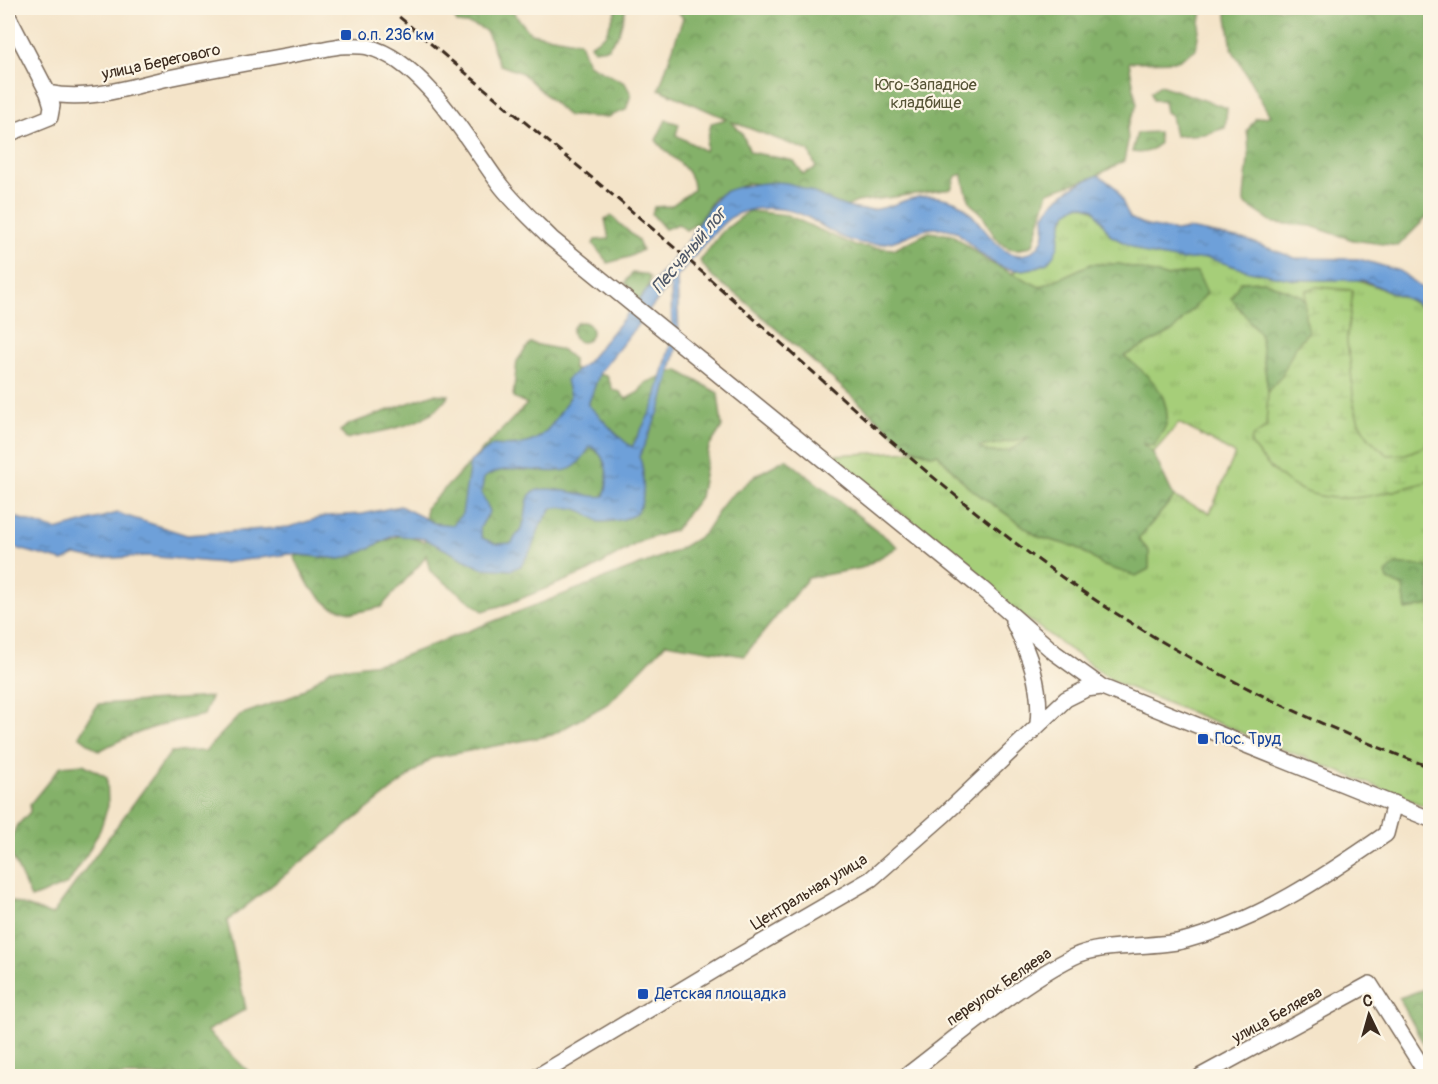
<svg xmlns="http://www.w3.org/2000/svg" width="1438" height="1084" viewBox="0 0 1438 1084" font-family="Pangolin,sans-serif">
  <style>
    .grass { fill: url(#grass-tufts); stroke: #707c4c; stroke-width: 1.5 }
    .forest { fill: url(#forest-crowns); stroke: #606e44; stroke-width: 1.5; fill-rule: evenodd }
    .wetland { fill: url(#wetland-marsh); stroke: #707c4c; stroke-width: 1.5 }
    .water { fill: url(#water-ripples); stroke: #54657c; stroke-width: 1.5; fill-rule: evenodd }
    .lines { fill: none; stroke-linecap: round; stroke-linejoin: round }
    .minor-casing { stroke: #7c6b5a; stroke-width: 18 }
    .minor { stroke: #fff; stroke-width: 15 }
    .rail { stroke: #3b2a1e; stroke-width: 3; stroke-dasharray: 9 4.5; stroke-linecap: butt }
    .transit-dot { fill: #1a4fb4; stroke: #fcf5e5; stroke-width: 2 }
    .labels { text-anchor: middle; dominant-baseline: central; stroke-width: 4.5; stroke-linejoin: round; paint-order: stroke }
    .transit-label { font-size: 16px; fill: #164399; stroke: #fcf5e5; text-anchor: start }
    .street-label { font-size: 16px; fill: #3b2a1e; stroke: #fcf5e5 }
    .park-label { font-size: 16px; fill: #565335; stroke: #fcf5e5 }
    .water-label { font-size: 18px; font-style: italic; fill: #4f5969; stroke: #fcf5e5 }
  </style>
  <defs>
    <pattern id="grass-tufts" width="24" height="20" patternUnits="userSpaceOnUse" patternTransform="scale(1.5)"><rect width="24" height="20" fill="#a6ce79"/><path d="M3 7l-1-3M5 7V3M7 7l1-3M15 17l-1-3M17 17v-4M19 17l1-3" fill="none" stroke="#90b168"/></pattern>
    <pattern id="forest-crowns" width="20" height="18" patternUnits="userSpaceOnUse" patternTransform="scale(1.5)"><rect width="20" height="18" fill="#84b169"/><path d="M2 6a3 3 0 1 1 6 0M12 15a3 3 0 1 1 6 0" fill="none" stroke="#6d9056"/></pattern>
    <pattern id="wetland-marsh" width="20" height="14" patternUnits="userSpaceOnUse" patternTransform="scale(1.5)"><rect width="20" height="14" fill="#a6ce79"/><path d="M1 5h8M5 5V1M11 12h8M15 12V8" fill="none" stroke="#90b168"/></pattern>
    <pattern id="water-ripples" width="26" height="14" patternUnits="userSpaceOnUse" patternTransform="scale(1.5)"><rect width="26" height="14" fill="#6ea0d9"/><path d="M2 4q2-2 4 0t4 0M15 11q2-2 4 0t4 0" fill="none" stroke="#5c83af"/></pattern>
  </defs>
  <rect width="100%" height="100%" fill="#fcf5e5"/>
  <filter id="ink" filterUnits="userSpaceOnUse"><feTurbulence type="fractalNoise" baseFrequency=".0167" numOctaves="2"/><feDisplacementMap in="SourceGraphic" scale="12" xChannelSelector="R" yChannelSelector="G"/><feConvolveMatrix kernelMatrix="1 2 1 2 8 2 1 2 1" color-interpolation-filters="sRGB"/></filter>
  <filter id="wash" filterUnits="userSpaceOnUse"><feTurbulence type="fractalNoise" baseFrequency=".008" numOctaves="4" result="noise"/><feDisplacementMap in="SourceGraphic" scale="24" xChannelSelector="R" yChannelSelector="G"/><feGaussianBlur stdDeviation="1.35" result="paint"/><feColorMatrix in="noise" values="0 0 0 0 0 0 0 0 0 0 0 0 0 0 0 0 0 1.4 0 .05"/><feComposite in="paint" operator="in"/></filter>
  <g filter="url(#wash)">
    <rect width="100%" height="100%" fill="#f4e4c9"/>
    <path class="grass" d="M1081,205L1093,209L1098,214L1232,266L1295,280L1356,279L1406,298L1430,313V808L1115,682L1009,606L834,455L934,450L968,487L1039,537L1076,547L1104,566L1149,551L1138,539L1174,497L1210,513L1235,454L1179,423L1153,453L1126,429L1036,434L1009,452H985L940,432L1014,271L1027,269L1056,250L1060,228L1069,209Z"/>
    <path class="forest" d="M450,8H510L530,33L580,42L588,64L625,83L631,94L626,110L607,117L568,116L522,73L500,65C485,36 497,26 457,23Z
      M617,8H626L619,33L608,48L594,50L590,45L605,35Z
      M675,8H1430V214L1398,246L1353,240L1311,226L1274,223L1244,203C1244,178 1252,155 1247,131L1256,118L1270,116L1232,49L1226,10H1202L1196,49L1178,61L1129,62L1137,105L1127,128L1128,141L1124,161L1094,177L1048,192L1033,245C1003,258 996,239 983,216C981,211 977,209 973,206C968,200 963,182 963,174L956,176L951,189L857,202L846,207L796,187L748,183L714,198L698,223L686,230L678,224L665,229L652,214L654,207L671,206L693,190C694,166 667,157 656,140L666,120L679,124L676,135L705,151L711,123L727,119L659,89L683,18ZM730,121L809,151L816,168L803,174L794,161L750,152L742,133Z
      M1160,85L1227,108L1225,128L1205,134L1175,136L1171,115L1166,112L1164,101L1153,100L1151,92Z
      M1158,132L1159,143C1151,152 1144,154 1132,152L1137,133Z
      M749,211L787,215L855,246L895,249L929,232L953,235L989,262L1040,287L1091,264H1120L1165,276L1197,272L1207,293L1173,331L1124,356C1145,372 1169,391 1167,421C1166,429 1157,439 1154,446L1142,443L1153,453L1174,497L1138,539L1149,551V569L1136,576L1104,566L1076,547L1039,537L968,487L938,454L931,455L909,447L739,296L713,278L700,261L722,232ZM1029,438C1015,449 996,459 979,447Z
      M611,216L637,239L642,250L629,257L608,263L593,244L595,240L609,239L605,219Z
      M632,273L645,274L650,278L646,294L642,300L633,301L631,288L625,283Z
      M1263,281L1302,296L1316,317L1295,384L1268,391L1260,334L1231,298L1240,282Z
      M572 332a10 10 0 1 1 20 0a10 10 0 1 1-20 0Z
      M530,343L562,350L573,359V369L607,376L613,390L620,392L626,399L639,392L645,383L677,370L718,393L722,427L709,447L700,497L675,530L641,541L589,571L510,603L483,611L430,571L426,555L421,563L381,607L353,613L330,606L310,587L294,557L299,555L339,559L401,535L425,542L426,508L527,404L513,397L517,361Z
      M434,394L449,395C428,428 382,430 346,439L340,431L350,424Z
      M786,459L898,547L862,568L808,578L744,656L666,643L609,703L552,735L432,758L227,921L246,1009L207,1031L253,1076H8V900L52,915L171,752L205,751L240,715L296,695L331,669L388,662L676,551L704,534L726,500L758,474Z
      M1396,564C1409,567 1419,563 1430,568V605L1406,610L1403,587L1388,580L1386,573Z
      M211,697L204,715C166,722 133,732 99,751L79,736L98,704Z
      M83,764L107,777L108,806L100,830L87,854L68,884L31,898L8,847L16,827L30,812V804L61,766Z
      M1430,987V1056L1399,998Z"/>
    <path class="wetland" d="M1317,287L1352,290C1353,306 1348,321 1347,337C1346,345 1349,352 1350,360C1355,402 1348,426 1388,455L1406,454L1430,444V481C1357,502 1301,517 1251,444L1252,437L1266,428L1268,391L1281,377L1296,346L1309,331L1305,316L1306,290Z"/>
    <path class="water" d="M1099,175L1116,188L1130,218L1147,226L1176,231L1189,229L1247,240L1295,258L1359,259L1400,271L1430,295V313L1412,301L1363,280H1295L1249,271L1208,258L1181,260L1147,254L1111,236L1094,209L1082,205C1056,209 1064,234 1056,251C1054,255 1050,259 1047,263C1005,283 984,257 956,231C919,219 904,246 872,244C844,243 832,231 809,218C788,206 750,204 730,218C714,229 691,262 677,277L679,339L661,407L639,457C643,464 643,472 643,480C646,516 632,521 599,522C582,509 574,506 552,508L541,524L531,550L521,566L511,570L481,568L425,539L395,535L360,553L341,559L290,554L222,563L147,556L96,559L75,555L63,561L8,546V515L56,530L117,513L187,535L289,527L326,516L363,514L400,506L434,523L453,525L462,514L470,462L493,445C539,450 547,433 570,397L566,380L588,361L692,236C695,226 715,197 724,192C737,186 774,180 787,183C814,189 837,209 865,210C897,211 912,186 954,201C981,211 1001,275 1035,249C1046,241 1045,227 1044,215C1057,195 1076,183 1099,175ZM671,283L672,338L654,405L632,447C614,435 604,419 588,405L600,372ZM590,447C608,454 610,481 604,496C590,500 541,479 530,495C525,502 527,514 524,522C521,530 515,536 512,543L496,544L482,538L480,528L490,511L481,493L484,478C508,458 556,481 575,466C581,461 586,453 590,447Z"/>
  </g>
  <g filter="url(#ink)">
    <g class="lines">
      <g class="minor-casing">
        <path id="minor" d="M8,16L48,93C91,103 136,84 178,76C232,65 286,56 340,46C349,46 359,45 368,47C424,61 469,143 501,186C516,205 535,222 552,239L981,588L1055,653L1102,687L1430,819
          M8,134L50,117L52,106L48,93
          M1013,621C1029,654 1042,686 1038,723
          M538,1076L723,965L871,879L945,814L1066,699L1086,689L1102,687
          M906,1076C956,1038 1017,985 1073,957C1102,942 1153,949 1186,940C1260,920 1324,877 1386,834L1394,803
          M1201,1076L1370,984L1428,1076"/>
      </g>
      <use href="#minor" class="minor"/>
      <path class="rail" d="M389,8C476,83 566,155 654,230C783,341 906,464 1045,565C1163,651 1294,717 1430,767"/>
    </g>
  </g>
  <g class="transit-dot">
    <rect x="340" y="29" width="12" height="12" rx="3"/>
    <rect x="1197" y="733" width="12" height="12" rx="3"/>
    <rect x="637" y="988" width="12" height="12" rx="3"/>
  </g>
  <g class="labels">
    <g class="transit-label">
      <text x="358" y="35">о.п. 236 км</text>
      <text x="1215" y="739">Пос. Труд</text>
      <text x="655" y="994">Детская площадка</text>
    </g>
    <g class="street-label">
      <text transform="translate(161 62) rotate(-12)">улица Берегового</text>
      <text transform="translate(809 892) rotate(-31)">Центральная улица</text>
      <text transform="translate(999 987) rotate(-35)">переулок Беляева</text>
      <text transform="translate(1277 1015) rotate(-29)">улица Беляева</text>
    </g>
    <g class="park-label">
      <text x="926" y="85">Юго-Западное<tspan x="926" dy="18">кладбище</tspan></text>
    </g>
    <g class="water-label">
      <text transform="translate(689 251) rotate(-50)">Песчаный лог</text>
    </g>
  </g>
  <rect width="1438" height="1084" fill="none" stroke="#fcf5e5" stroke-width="30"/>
  <g transform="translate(1369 1015) rotate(355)" stroke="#fcf5e5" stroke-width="4.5" paint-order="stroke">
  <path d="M0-4.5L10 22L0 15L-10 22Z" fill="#3b2a1e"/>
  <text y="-9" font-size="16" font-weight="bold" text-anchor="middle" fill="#3b2a1e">С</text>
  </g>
</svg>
